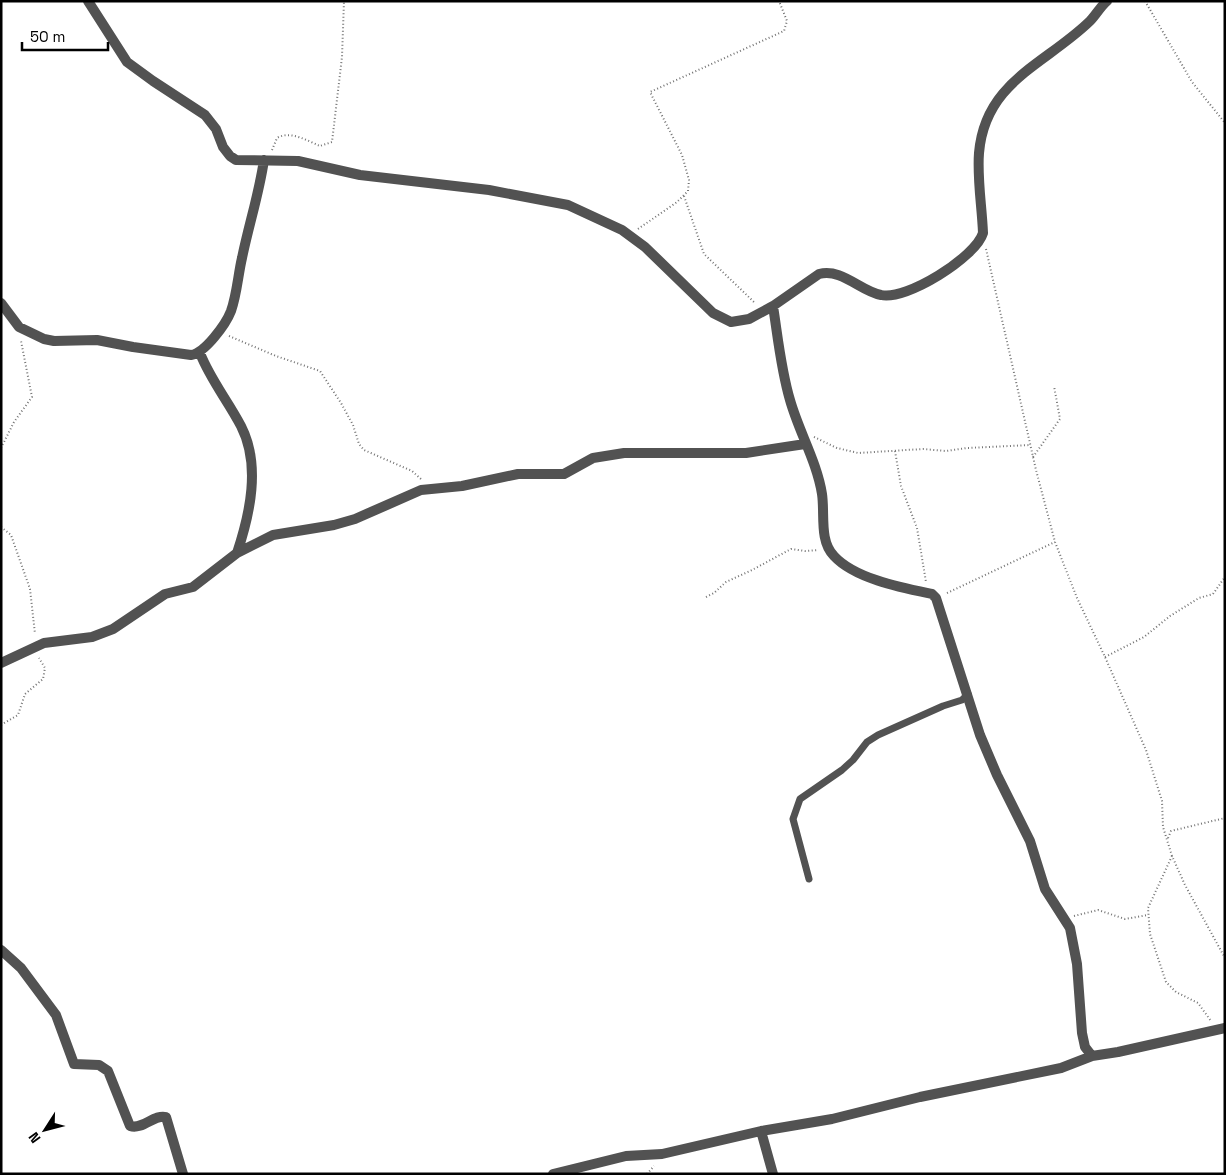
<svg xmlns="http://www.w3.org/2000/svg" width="1226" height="1175" viewBox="0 0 1226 1175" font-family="'Space Grotesk',sans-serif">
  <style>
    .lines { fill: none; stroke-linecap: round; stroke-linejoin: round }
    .path { stroke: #747474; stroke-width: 2; stroke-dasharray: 1 2.5; stroke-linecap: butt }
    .service { stroke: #525252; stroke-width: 7 }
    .minor { stroke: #525252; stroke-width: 10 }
  </style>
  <rect width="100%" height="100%" fill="#fff"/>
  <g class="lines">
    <path class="path" d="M1145,1L1192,82L1225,123
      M272,150L277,138C290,130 308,141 320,146L332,142L342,57L344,1
      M684,196L704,254L755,303
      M638,229L677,202L688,191L689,180L682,155L650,92L784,31L787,21L779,1
      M986,249L1036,470L1055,542L1077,598L1105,657L1146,750L1162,801L1163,827L1172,856L1185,885L1225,958
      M229,336L276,356L320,371L341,403L353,425L359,444L364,450L412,471L421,479
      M814,437L837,448L858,453L923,449L946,451L967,448L1031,445
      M1,448L14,422L32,397L21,341
      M895,451L901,486L917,528L926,582
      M1033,457L1060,419L1054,386
      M1,527L11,535L30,589L35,634
      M947,593L1055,542
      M706,597L714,593L726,582L752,570L791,549L805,551L818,550
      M1105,657L1144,637L1170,616L1199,598L1213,594L1225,577
      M1,725L18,715L25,694L43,679L45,668L39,658
      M1168,838L1171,831L1175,830L1225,818
      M1172,856L1148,908L1150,934L1166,982L1176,992L1198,1003L1211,1021
      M1074,916L1098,910L1125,919L1148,915
      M647,1174L654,1166"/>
    <path class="service" d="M809,879L793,819L800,799L842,770L853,760L867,742L878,735L943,706L962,700L968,694"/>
    <path class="minor" d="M88,1L127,62L153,81L205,115L216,129L223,147L230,156L236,160L298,161L360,175L489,190L568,205L622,230L645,247L713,313L731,322L749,319L773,306L819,274C842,268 860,291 881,295C906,301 976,257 983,233C982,207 977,179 979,153C985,81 1046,64 1090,21C1096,15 1100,7 1107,1
      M1,303L19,327L44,339L54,341L97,340L133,347L191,355C205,353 226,324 231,311C237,294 238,275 242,258C249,224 259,194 264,160
      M773,306C778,338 781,370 790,400C799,432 817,462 822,494C825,514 819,541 834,556C855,579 903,588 932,594L936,598L980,735L997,775L1030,841L1045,889L1070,928L1077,964L1082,1033L1085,1047L1092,1056
      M200,353C210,379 228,401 241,426C261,465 250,514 237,553
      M1,663L44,643L92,637L113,629L165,594L193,587L237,553L273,535L334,525L355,519L421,490L462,486L518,474H564L593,458L624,453H746L805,444
      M1,950L21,968L56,1015L74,1064L99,1065L108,1071L130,1126C143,1130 154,1114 166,1117L183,1174
      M761,1131L773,1174
      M553,1174L626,1156L662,1154L761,1131L832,1119L920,1097L1061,1068L1092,1056L1118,1052L1225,1028"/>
  </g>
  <rect width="1226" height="1175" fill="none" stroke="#000000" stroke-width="5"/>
  <g transform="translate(45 1130) rotate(234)" stroke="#ffffff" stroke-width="4" paint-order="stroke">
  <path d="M0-4L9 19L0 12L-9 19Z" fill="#000000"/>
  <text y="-8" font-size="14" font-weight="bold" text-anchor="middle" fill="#000000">N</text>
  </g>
  <path d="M22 42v8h86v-8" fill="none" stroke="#000000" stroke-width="2.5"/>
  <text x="30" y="42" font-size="15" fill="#000000" stroke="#ffffff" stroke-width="4" paint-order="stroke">50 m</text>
</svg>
